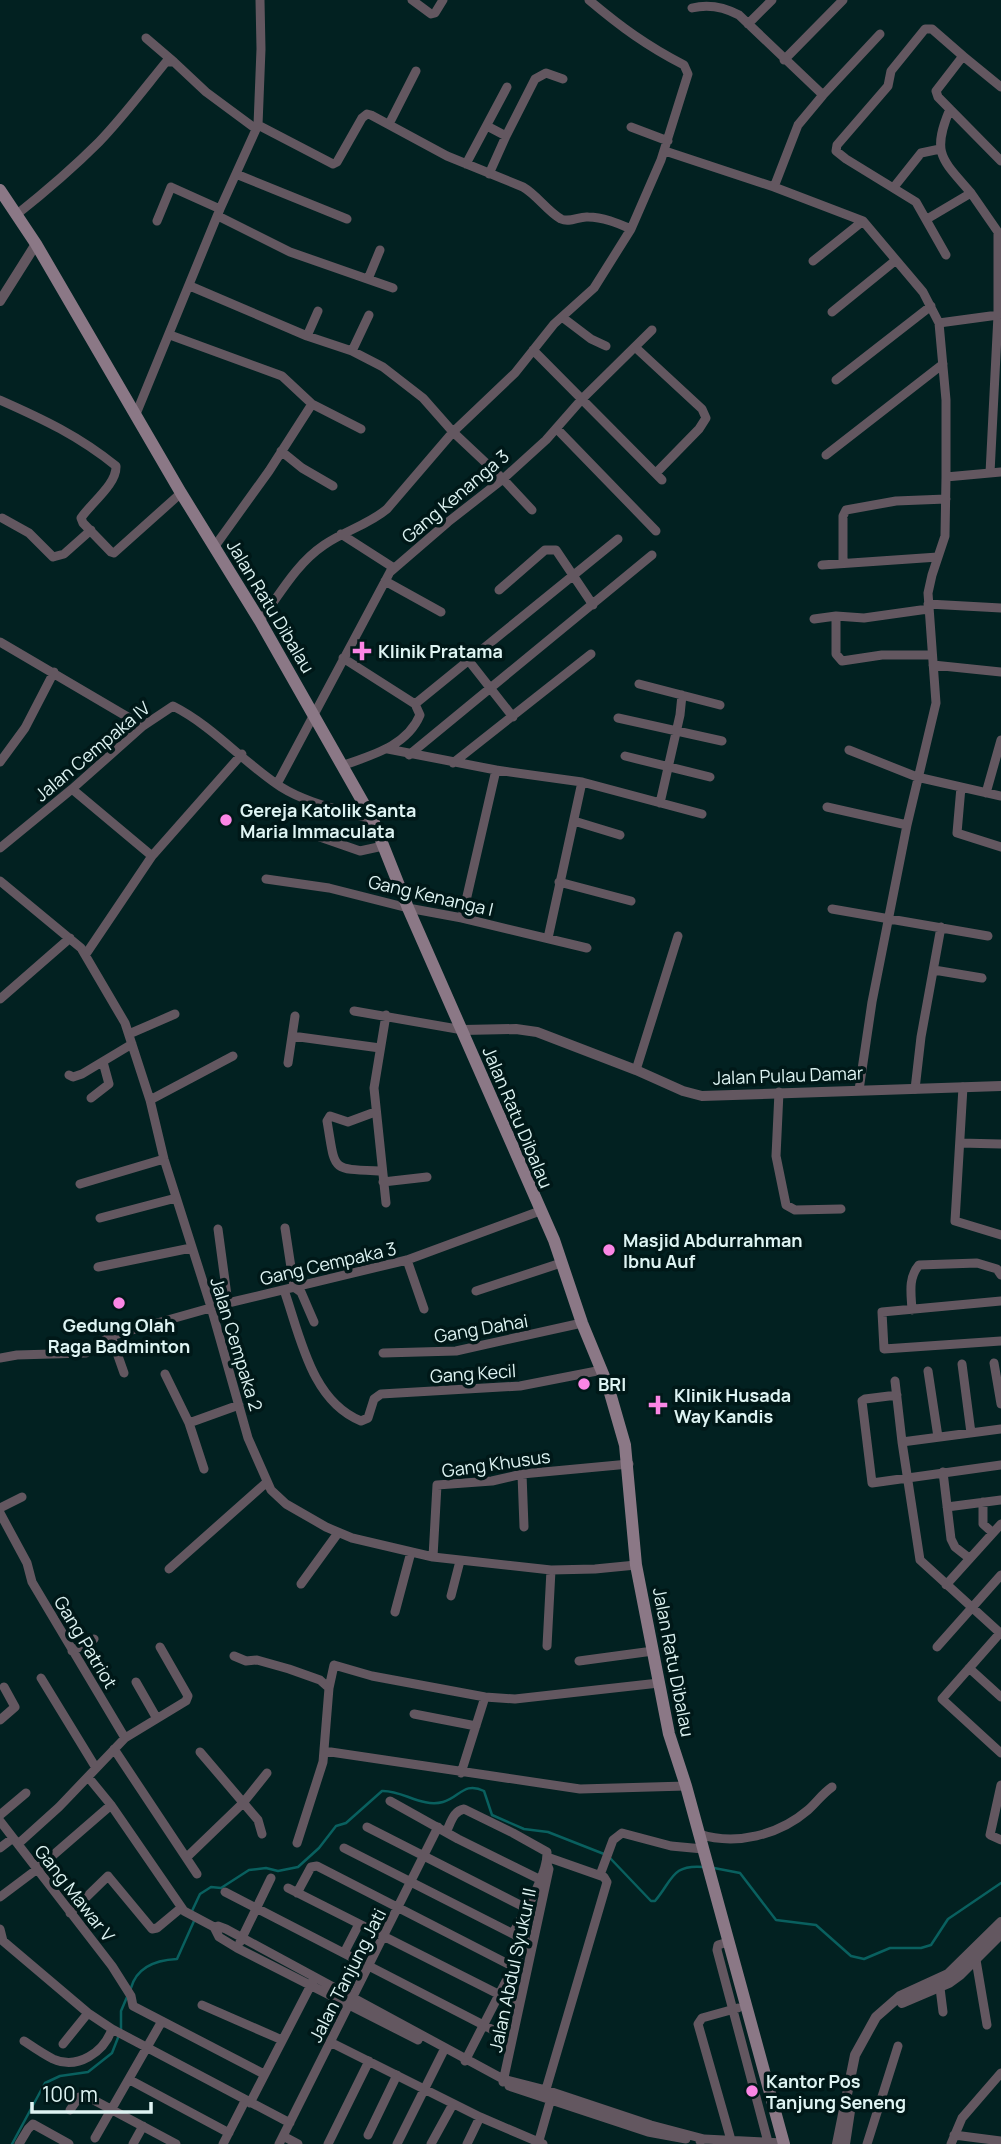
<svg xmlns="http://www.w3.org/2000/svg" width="1001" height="2144" viewBox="0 0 1001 2144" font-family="Manrope,sans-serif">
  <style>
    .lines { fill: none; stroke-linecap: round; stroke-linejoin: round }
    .stream { stroke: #09605f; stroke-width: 2.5 }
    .minor { stroke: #635760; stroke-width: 9 }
    .tertiary { stroke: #635760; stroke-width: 10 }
    .secondary { stroke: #8b7886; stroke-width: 12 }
    .poi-dot { fill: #fb86e5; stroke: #001818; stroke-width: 2.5 }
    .labels { text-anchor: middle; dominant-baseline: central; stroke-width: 7; stroke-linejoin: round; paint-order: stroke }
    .street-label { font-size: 18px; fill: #def4f3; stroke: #001818 }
    .poi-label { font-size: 18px; font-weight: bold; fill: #def4f3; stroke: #001818; text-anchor: start }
  </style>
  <rect width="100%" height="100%" fill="#022121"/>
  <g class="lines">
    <path class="stream" d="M610,1858L651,1901H655C673,1880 671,1864 704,1867
      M714,1868L740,1873L776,1920L816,1925L851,1956L864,1959L890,1948H921L931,1945L948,1919L1001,1883
      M192,1911L200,1894L211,1887L221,1888L249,1870L266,1868L278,1871L298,1867L319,1848L336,1826L346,1823L382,1791C402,1790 422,1808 443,1802C459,1798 464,1781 484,1791L492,1815L524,1829L548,1832L604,1854
      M131,1988C137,1966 157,1960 177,1959L194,1921
      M12,2144L45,2083L60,2076L88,2072L112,2053L121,2030V2011L127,1997"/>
    <path class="minor" d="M412,0L431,14L435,13L443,0
      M692,8C708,4 724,7 739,15L823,95L798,125L774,187L863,221L923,292L939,323L946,400V477L945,536L932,575L928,593L936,703L907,825L872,1002L859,1090
      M748,24L772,0
      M146,38L174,62
      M784,60L843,0
      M1001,87L963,56L936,91L938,97L1001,161
      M823,95L880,34
      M950,109C931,154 942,159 971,193
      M389,124L416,71
      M258,125L333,164L337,162L362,118L367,114L371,115L447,156L523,187C537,195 547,211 561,219C570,223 579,216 588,217C603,217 617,223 631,229
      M487,126L506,136L489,174
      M631,127L668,141
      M506,136L535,79L546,73L563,79
      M665,151L774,187
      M466,164L507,87
      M236,174L347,219
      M894,187L921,153L940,149
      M16,215C45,192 73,168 99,142C123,117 144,89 166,62H174L206,92L256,129
      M218,216L290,252L393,288
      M927,219L971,193L998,232V315L990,473
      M157,221L171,187L220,209
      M946,255L916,202L846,159L836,151L837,145L888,86L891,71L925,29H932L963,56
      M813,261L863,221
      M368,279L380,250
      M190,286L307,336L352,351L383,367L423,398L453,432L503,479L532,510
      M832,312L896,260
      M562,317L591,339L606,346
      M939,323L998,315
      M170,335L282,376L312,404L361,429
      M307,336L318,311
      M635,347L702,409L706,418L699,429L656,473
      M533,350L662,480
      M352,351L369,315
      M836,380L931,306
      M0,400C43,419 79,436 116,466C117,484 91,503 81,518L83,523L111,552L114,553L181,493
      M136,414L220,209L258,125L261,49L260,0
      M557,429L656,531
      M281,451L302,468L333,486
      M826,455L943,364
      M946,477L1001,472
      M2,518L29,533L53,557L64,554L91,530
      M341,534L394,568
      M215,546L269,471L312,404
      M843,563V516L846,510L896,501L946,499
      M822,565L938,557
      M385,581L441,612
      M499,590L545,550H556L593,605
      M928,604L1001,608
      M836,616V654L842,661L882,655H932
      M814,619L836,616L864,618L928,609
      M260,621C280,594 296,564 324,545C344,531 368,525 387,509L453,432L515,373L554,324L594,288L631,229L661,160L688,74L684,65C647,46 621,27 589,0
      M0,642L143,726
      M343,658L415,704L420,715C407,746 372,755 344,765
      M469,661L513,717
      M933,665L1001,672
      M639,684L720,705
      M415,704L618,539
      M618,718L722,741
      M388,749L496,770L582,782L702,814
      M849,750L917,777L1001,796
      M409,755L652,555
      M625,756L710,777
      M0,762L25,728L54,672
      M453,763L591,654
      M277,784L390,572L448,522L503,479L546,440L582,399L652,330
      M961,787L957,833L1001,847
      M72,789L152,856
      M986,793L1001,740
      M660,803L680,715L682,695
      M827,807L907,825
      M574,821L620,835
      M317,836L360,851L383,846
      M0,848L72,789L143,726L173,706C213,726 244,763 281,787C308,804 343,810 373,820
      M266,879L329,888L408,908L462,918L587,948
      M0,881L81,948L125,1023L150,1100L164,1159L211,1307L248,1438L271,1490L286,1504L326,1527L352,1538L433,1557L551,1570L595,1569L636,1565
      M559,882L631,901
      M832,909L988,936
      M462,918L496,770
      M548,938L582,782
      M86,954L152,856L242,754
      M934,970L982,978
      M0,999L70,938
      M354,1011L463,1030
      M386,1015L374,1088L386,1203
      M129,1034L175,1014
      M292,1036L380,1048
      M288,1063L295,1016
      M636,1070L678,936
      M69,1075L73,1077L82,1074L132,1044
      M963,1087L955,1221L1001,1235
      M915,1089L921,1037L941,927
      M779,1092L776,1156L786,1205L795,1210L841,1209
      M91,1098L109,1084L103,1062
      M150,1100L233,1056
      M375,1112L348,1122L330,1116L327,1121C336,1172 329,1169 382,1171
      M960,1143L1001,1144
      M383,1182L427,1177
      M80,1184L164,1159
      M100,1218L176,1198
      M285,1228L294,1287L301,1292L314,1322
      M218,1229L228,1303
      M407,1260L424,1309
      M98,1267L191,1248
      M284,1290C300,1335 311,1401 361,1421L368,1418L374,1399L381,1394L520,1386L602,1370
      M476,1291L561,1263
      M1001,1301L882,1312L884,1349L1001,1341
      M912,1310C911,1293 908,1278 919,1265L977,1263L997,1269L1001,1275
      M111,1336L124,1373
      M383,1353L456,1351L582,1323
      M0,1358L17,1355L86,1353L111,1336L228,1303L407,1260L540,1211
      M994,1363L1001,1404
      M962,1364L971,1433
      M928,1371L938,1437
      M165,1374L189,1423L204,1469
      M895,1381L902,1442L920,1560L1000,1633
      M897,1395L865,1399L862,1401L872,1483L1001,1465
      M189,1423L239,1405
      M902,1442L1001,1429
      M943,1472L951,1539L955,1547L969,1558
      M522,1474L524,1527
      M983,1502V1524L993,1533
      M947,1507L1001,1500
      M0,1508L22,1497
      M0,1513L27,1563L32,1582L125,1738
      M433,1557L437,1485L492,1481L522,1474L629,1464
      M169,1569L267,1482
      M301,1584L338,1533
      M946,1585L1001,1524
      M451,1596L460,1561
      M395,1612L411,1552
      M1001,1632L942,1699L1001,1753
      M547,1646L551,1570
      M937,1647L1001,1575
      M72,1651L94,1639
      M234,1656L246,1661L257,1660L289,1669L320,1680L329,1688
      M579,1661L653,1651
      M969,1668L1001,1697
      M41,1678L96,1768
      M136,1682L156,1717
      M414,1714L476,1726
      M0,1720L15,1707L4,1687
      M114,1749L197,1874
      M324,1751L580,1789L686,1786
      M200,1752L258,1820L262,1834
      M461,1773L485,1697
      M88,1777L111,1805L184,1911L214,1927L218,1926L226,1929L503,2079L546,2090L651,2125L704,2139
      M1001,1785L990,1835L1001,1840
      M390,1801L458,1839L539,1879
      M0,1815L26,1793
      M0,1821L112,1966L131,1996L133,2006L264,2074
      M367,1827L526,1908
      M446,1832C451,1823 453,1811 464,1809L513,1833L547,1852C548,1874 524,1913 513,1933
      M699,1834C736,1846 779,1835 808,1810C817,1802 821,1795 832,1787
      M297,1843L323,1762L329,1688L334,1665L372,1676L485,1697L515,1699L659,1683
      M18,1844L59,1807L125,1738L186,1701L188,1696L160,1647
      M0,1848L13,1838
      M344,1848L525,1940V1944L465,2061
      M187,1857L243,1803L267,1773
      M600,1875L613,1840L622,1833L671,1846L703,1849
      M288,1888L516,2003
      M225,1892L497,2032
      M297,1893L311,1867L317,1866L514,1967
      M0,1897L36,1870L111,1805
      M70,1913L108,1876L152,1929L157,1928L181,1908
      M214,1927L219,1937L237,1948L418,2040
      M0,1929L3,1941L88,2013L112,2029L290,2123
      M240,1942L271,1878
      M728,1942L718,1945L717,1950L768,2142
      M344,1953L359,1924
      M976,1960L987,2025
      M940,1988L943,2012
      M202,2005L282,2040
      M24,2041C33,2047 43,2054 53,2059C78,2070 104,2052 112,2029
      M330,2042L480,2117L543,2144
      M63,2044L88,2013
      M130,2080L229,2133
      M503,2082L549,1869L546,1862
      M509,2086L648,2132L686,2139
      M544,2096L607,1882L604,1877L547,1857
      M250,2103L313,1981
      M70,2110L79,2097H88L176,2144
      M368,2135L397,2075
      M954,2135L1001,2141
      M283,2136L298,2144
      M95,2138L162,2021
      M731,2140L698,2024L702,2018L738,2008
      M700,2141L704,2139L784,2143
      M19,2144L28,2129L33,2124L69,2144
      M133,2144L143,2126
      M223,2144L245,2101
      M279,2144L438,1827
      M328,2144L369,2061
      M397,2144L445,2048
      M431,2144L453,2104
      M467,2144L480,2117
      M538,2144L552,2095
      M867,2144L898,2046
      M951,2144L962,2118L1001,2073"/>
    <path class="tertiary" d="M0,301L36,244
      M463,1030L516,1029L537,1032L636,1070L683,1091L702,1096L1001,1086
      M902,2003L949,1983L960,1975L1001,1934
      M837,2144L855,2055L876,2017L900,1996L948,1974L1001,1922
      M845,2144L850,2111"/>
    <path class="secondary" d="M0,190L36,244L181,493L260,621L373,820L408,908L554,1240L582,1323L608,1386L625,1445L636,1565L669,1734L686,1786L784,2144"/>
  </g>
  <g class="poi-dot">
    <path d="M358.5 640.5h7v7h7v7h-7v7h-7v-7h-7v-7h7z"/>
    <circle cx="226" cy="820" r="7"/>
    <circle cx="609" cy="1250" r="7"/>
    <circle cx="119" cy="1303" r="7"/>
    <circle cx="584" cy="1384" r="7"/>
    <path d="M654.5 1394.5h7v7h7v7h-7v7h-7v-7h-7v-7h7z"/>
    <circle cx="752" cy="2091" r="7"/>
  </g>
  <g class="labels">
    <g class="street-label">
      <text transform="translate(455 496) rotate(-40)">Gang Kenanga 3</text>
      <text transform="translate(271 606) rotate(59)">Jalan Ratu Dibalau</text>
      <text transform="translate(92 751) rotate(-40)">Jalan Cempaka IV</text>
      <text transform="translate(431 895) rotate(13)">Gang Kenanga I</text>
      <text transform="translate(788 1075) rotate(-2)">Jalan Pulau Damar</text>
      <text transform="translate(518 1117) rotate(67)">Jalan Ratu Dibalau</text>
      <text transform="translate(328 1263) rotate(-13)">Gang Cempaka 3</text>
      <text transform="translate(481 1328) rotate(-10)">Gang Dahai</text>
      <text transform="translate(237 1344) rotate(73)">Jalan Cempaka 2</text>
      <text transform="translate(473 1373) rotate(-4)">Gang Kecil</text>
      <text transform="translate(496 1463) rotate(-8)">Gang Khusus</text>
      <text transform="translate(86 1642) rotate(59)">Gang Patriot</text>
      <text transform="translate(674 1662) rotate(79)">Jalan Ratu Dibalau</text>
      <text transform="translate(75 1893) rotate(52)">Gang Mawar V</text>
      <text transform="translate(512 1970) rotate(-78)">Jalan Abdul Syukur II</text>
      <text transform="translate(347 1975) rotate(-63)">Jalan Tanjung Jati</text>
    </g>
    <g class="poi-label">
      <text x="378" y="651">Klinik Pratama</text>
      <text x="240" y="810">Gereja Katolik Santa<tspan x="240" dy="21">Maria Immaculata</tspan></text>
      <text x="623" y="1240">Masjid Abdurrahman<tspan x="623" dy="21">Ibnu Auf</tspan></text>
      <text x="119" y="1325" text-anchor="middle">Gedung Olah<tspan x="119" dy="21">Raga Badminton</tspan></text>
      <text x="598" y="1384">BRI</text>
      <text x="674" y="1395">Klinik Husada<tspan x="674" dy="21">Way Kandis</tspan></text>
      <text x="766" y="2081">Kantor Pos<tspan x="766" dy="21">Tanjung Seneng</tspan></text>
    </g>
  </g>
  <path d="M32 2102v10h119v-10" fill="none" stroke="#def4f3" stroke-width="3.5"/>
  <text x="42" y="2102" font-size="21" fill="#def4f3" stroke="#001818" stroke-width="5" paint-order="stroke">100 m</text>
</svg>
